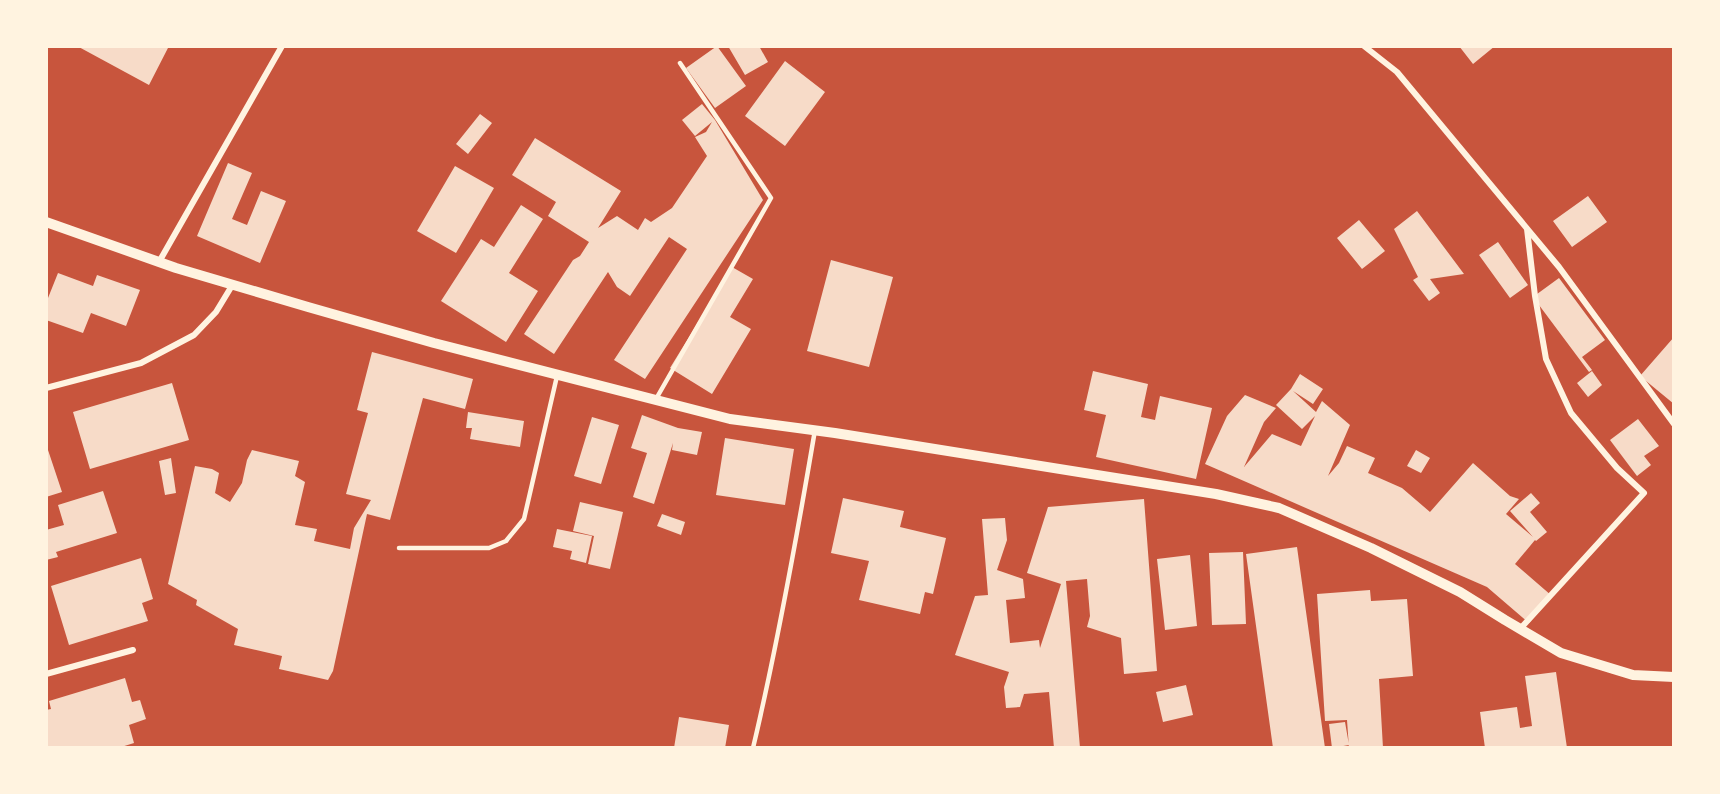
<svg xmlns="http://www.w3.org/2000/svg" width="1720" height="794" viewBox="0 0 1720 794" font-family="'Roboto Serif',serif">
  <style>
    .building { fill: #f7dbc8 }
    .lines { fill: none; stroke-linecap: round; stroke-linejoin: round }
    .service { stroke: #fff3e0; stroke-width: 4.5 }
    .minor { stroke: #fff3e0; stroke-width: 6 }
    .tertiary { stroke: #fff3e0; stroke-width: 10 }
  </style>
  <rect width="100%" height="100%" fill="#c8553d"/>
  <path class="building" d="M77,46H169L149,85Z
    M717,46L746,86L715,108L686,68Z
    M728,46H759L768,62L745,75Z
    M1459,46H1495L1473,64Z
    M785,61L825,92L785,146L745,116Z
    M702,104L715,120L763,200L645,379L614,360L687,249L669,237L630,296L617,287L608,272L554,354L524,334L573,260L580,256L589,242L548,216L556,202L512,175L535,138L621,191L598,228L617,216L638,230L645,218L651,222L672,208L707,156L695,137L706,132L712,122L695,136L682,120Z
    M480,114L492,123L468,154L456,144Z
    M228,163L252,173L232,219L247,225L261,191L286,201L260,263L197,236Z
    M455,166L494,188L456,253L417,231Z
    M1588,196L1607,222L1572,247L1553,221Z
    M521,205L543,219L509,273L538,291L506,342L441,301L481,239L494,247Z
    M1417,211L1464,274L1430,279L1440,293L1429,301L1413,280L1418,277L1394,229Z
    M1359,220L1385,251L1362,269L1337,238Z
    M1498,242L1528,285L1510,298L1479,255Z
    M831,260L893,277L869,367L807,351Z
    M732,267L753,279L730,317L751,329L712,394L670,368Z
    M58,273L93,286L97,275L140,290L126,326L91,313L83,333L46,320V303Z
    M1559,278L1605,340L1582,357L1592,370L1589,372L1533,297Z
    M1674,337V404L1640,376Z
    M372,352L473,379L465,409L423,398L390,520L367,514L333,671L328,680L279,669L282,656L234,645L238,629L196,605L197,600L168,584L195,466L212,469L219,473L215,493L230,502L242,483L247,460L252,450L299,461L295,476L305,482L295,525L317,529L314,541L350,549L354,528L371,500L346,494L368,413L357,410Z
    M1093,371L1148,384L1141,417L1155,420L1160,396L1212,408L1196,479L1096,457L1106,415L1084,410Z
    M1592,371L1602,385L1588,397L1577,383Z
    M1300,374L1323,389L1313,404L1293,391L1316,412L1322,401L1350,425L1328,476L1339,463L1347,446L1375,458L1368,473L1402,488L1430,512L1473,463L1510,496L1519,499L1506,514L1533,537L1510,511L1531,493L1540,503L1530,512L1547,532L1536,541L1535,540L1515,564L1552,596L1529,623L1487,587L1205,464L1227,416L1245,395L1276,408L1264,422L1244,467L1272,434L1301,446L1315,416L1302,429L1276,405L1291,389Z
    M172,383L189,440L90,469L73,412Z
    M468,412L524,421L520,447L470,439L472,428H466Z
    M642,415L678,428L702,432L697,455L672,450L673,443L654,504L633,497L647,453L631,448Z
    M592,417L619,425L601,484L574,476Z
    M1638,419L1659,446L1644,456L1651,465L1637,476L1610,440Z
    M725,438L794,449L785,505L716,495Z
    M46,444L62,492L46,497Z
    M1416,450L1430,458L1421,473L1407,466Z
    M171,458L176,493L165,495L159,461Z
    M103,491L117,533L56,552L58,557L46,560V530L64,525L58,505Z
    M843,498L904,511L900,527L946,538L933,594L925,592L920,614L859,600L869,561L831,553Z
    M1144,499L1157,671L1124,674L1121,638L1087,627L1090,616L1087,579L1066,581L1080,748H1054L1049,692L1024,694L1020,707L1006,708L1004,687L1009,672L955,655L975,596L988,595L982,519L1005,518L1007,540L997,570L1023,579L1025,598L1006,600L1010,643L1039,640L1040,648L1061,584L1027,573L1048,507Z
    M580,502L623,512L610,569L588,564L594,536L573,531Z
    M662,514L685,522L681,535L657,526Z
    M557,529L592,536L586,563L570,559L572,551L553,547Z
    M1297,547L1325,748H1273L1246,554Z
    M1243,552L1246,624L1212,625L1209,553Z
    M1190,555L1197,626L1165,630L1157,559Z
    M141,558L153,599L142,603L148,621L69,645L51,586Z
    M1370,590L1371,601L1407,599L1413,676L1379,679L1383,748H1349L1347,720L1325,721L1317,594Z
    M1556,672L1567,748H1485L1480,712L1517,707L1520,728L1532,726L1525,676Z
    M125,678L132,702L140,700L146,719L129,725L134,743L118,748H46V710L51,709L49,701Z
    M1186,685L1193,715L1163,722L1156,692Z
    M679,717L729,725L725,748H674Z
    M1345,722L1349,745L1332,748L1329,724Z"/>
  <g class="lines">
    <path class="service" d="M656,399L771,198L680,63
      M399,548H489L506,541L524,519L557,376
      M753,748C778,643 797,536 815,430"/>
    <path class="minor" d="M1364,46L1397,72L1559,267L1674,424
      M159,262L282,46
      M46,388L141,363L194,335L216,312L233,284
      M1520,629L1644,493L1617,468L1571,413L1546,359L1535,296L1527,229
      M46,674L133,650"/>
    <path class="tertiary" d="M46,222L176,268L308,307L434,343L730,419L835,433L1216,494L1279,508L1371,548L1460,592L1505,620L1561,653L1633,675L1674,677"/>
  </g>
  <rect width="1720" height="794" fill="none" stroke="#fff3e0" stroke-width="96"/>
</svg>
